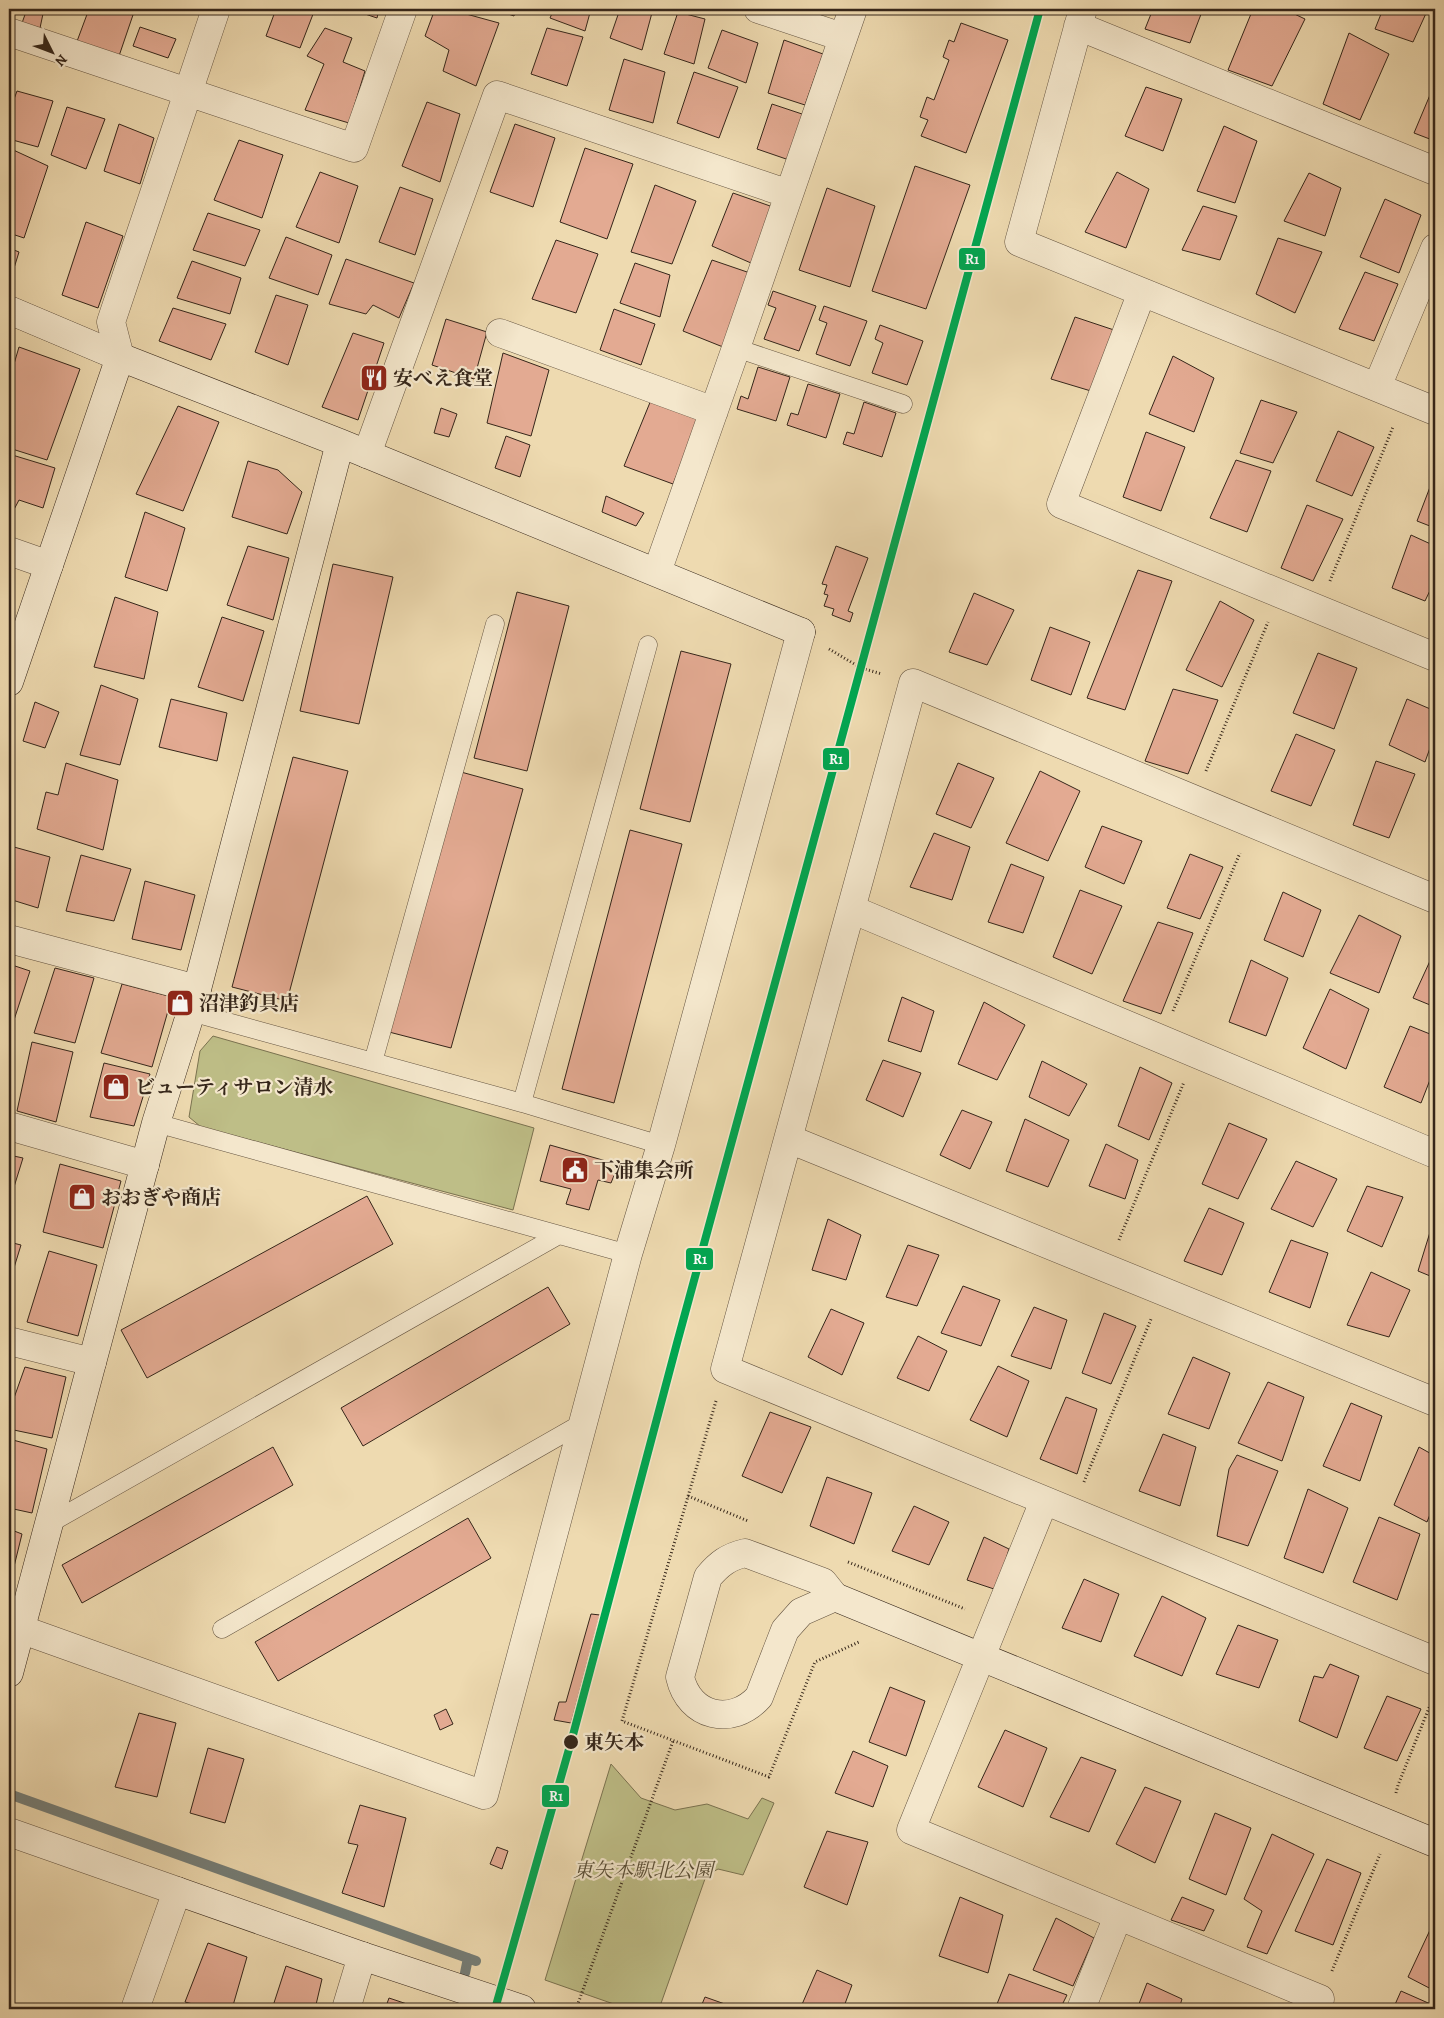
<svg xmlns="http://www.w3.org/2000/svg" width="1444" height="2018" viewBox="0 0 1444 2018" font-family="Alegreya,'Noto Serif JP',serif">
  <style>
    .green { fill: #bebe87; stroke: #7a7250 }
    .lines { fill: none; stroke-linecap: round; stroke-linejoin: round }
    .stream { stroke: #757e78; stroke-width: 10 }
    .building { fill: #e3aa92; stroke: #35261a }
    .lane-casing { stroke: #635340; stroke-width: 19 }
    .street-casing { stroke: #635340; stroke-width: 29 }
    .secondary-casing { stroke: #35261a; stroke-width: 29 }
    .path { stroke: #35261a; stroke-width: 3; stroke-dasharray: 1 2.5; stroke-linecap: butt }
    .lane { stroke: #f4e7cc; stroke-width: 18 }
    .street { stroke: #f4e7cc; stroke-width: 28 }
    .secondary { stroke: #f4e7cc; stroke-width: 28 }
    .rail-1-casing { stroke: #f4e7cc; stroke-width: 11 }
    .rail-1 { stroke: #00a651; stroke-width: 8 }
    .stop-dot { fill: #35261a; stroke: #f4e7cc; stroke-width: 2 }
    .labels { text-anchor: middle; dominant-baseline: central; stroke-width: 4.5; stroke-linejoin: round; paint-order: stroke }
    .poi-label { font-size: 20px; font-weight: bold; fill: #35261a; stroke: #f4e7cc; text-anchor: start }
    .stop-label { font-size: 20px; font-weight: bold; fill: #35261a; stroke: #f4e7cc; text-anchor: start }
    .park-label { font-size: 20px; font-style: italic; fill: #574c35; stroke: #f4e7cc }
    .line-badge { stroke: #f4e7cc; stroke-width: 2 }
    .badge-label { font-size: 14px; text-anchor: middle; font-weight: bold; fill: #fff }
  </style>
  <rect width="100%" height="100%" fill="#eedab0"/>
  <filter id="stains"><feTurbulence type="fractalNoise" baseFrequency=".004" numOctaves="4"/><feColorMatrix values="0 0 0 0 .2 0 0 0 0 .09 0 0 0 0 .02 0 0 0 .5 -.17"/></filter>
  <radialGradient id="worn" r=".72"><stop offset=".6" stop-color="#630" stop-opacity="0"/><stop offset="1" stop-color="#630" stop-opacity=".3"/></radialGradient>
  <path class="green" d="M213,1036L534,1128L513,1210L201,1127L189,1117L200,1051Z
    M611,1764L641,1798L675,1810L707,1804L748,1819L762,1798L774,1803L743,1875L718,1869L706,1876L659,2009H628L545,1980Z"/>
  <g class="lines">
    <path class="stream" d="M9,1794L476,1961
      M465,1973L468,1958"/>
  </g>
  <path class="building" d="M27,9H44L40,28L22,23Z
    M89,9H135L119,56L76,44Z
    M276,9H315L300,48L266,36Z
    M350,9H379L377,18Z
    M435,9H448L499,23L476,86L443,71L449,50L425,36Z
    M494,9H516L514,16Z
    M554,9H591L585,31L550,18Z
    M620,9H653L642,50L610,38Z
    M1153,9H1203L1190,43L1145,29Z
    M1253,9H1284L1305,19L1272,86L1228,70Z
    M1383,9H1428L1413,42L1375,29Z
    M678,12L705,19L694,64L664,54Z
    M961,23L1008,40L966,153L921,136L928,120L920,117L927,97L934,100L949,60L943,57L949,40L954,42Z
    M140,27L176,39L168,58L133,46Z
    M325,28L352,38L343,62L365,71L349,123L305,110L324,64L307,56Z
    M547,28L583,37L567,86L531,74Z
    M722,30L758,43L746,83L708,68Z
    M1349,33L1389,54L1360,120L1323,104Z
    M784,40L823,54L805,105L768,93Z
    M624,59L665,72L653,123L609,110Z
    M694,72L738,87L719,138L677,123Z
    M1435,83V141L1414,133Z
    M1146,87L1182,99L1163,151L1125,136Z
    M17,91L53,101L38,147L9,139V113Z
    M427,102L460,114L440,182L402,166Z
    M772,104L808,116L792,161L757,149Z
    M67,107L105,119L86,169L51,155Z
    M119,124L154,138L140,184L104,171Z
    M515,124L555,138L533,207L490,192Z
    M1224,126L1257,141L1235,203L1197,191Z
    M239,140L283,155L262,218L214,200Z
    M9,148L48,166L24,238L9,233Z
    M585,148L633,164L607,239L560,222Z
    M915,166L970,185L926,309L872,291Z
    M320,172L358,186L339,243L296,227Z
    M1117,172L1149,189L1126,248L1085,232Z
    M1309,173L1341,188L1325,236L1284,221Z
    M655,185L696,201L672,264L631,252Z
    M400,187L433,199L415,255L379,242Z
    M827,188L875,206L850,287L799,270Z
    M733,193L773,207L751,263L712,246Z
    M1385,199L1421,215L1399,273L1360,257Z
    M1203,206L1237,216L1220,260L1182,250Z
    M208,213L260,230L245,266L193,250Z
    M86,222L123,236L98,308L62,295Z
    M286,237L332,255L318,295L269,278Z
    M1278,238L1322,252L1295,313L1256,294Z
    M556,240L598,254L576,313L532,299Z
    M9,248L19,252L10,281H9Z
    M346,259L414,283L399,318L373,305L366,314L329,304Z
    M712,260L750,273L723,347L683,331Z
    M192,261L241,278L230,314L177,298Z
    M635,263L670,275L660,317L620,303Z
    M1365,272L1398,284L1374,341L1339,329Z
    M773,291L816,306L799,351L764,339L776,308L768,305Z
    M276,295L308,305L288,365L255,352Z
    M824,306L867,321L850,366L816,354L827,323L819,320Z
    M173,308L226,324L211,360L159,341Z
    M614,309L655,324L641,365L600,350Z
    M1075,317L1114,330L1091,391L1051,379Z
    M446,319L487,332L474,379L432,365Z
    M880,325L923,341L907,385L872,373L883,343L875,339Z
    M353,333L384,343L358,420L322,407Z
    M19,347L80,369L47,460L9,448V381Z
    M503,353L549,370L531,436L487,423Z
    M1173,356L1214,378L1194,432L1149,414Z
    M758,367L790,377L776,421L737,409L741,396L748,399Z
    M808,384L840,394L826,438L787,425L791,413L798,415Z
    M651,400L700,419L673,484L624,466Z
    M1261,400L1297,412L1273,463L1240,453Z
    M864,402L896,413L882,457L843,444L847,432L854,434Z
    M178,406L219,422L183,511L136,494Z
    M441,408L457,414L449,437L434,433Z
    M1338,431L1374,447L1352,496L1316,481Z
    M1146,432L1185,447L1161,511L1123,497Z
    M506,436L530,445L520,477L495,468Z
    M9,454L55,468L43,508L19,500L9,519Z
    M1236,460L1271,471L1247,532L1210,518Z
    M248,461L278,470L302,492L287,534L232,517Z
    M1435,474V528L1417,521Z
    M606,496L644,513L636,526L602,512Z
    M1307,505L1343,519L1313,581L1281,568Z
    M145,512L185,528L167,591L125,577Z
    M1411,535L1435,546V580L1425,601L1392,588Z
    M248,546L289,558L273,620L227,605Z
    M836,546L868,558L848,611L853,613L850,622L832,615L834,609L824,606L828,595L824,594L827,585L822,584Z
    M333,564L393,577L359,724L300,711Z
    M1138,570L1172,581L1125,710L1087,698Z
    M517,592L569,606L527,771L474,758Z
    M974,593L1014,610L987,665L949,652Z
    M115,597L158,612L144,679L94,667Z
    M1220,601L1254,620L1222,687L1186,670Z
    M222,617L264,631L243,701L198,687Z
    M1050,627L1090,642L1071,695L1031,680Z
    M681,651L731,664L690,822L640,809Z
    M1318,653L1357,668L1334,729L1293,713Z
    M101,685L138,699L120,765L80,755Z
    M1173,689L1218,700L1188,774L1145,761Z
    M171,699L227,713L217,761L159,747Z
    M1407,699L1435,711V734L1425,762L1389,745Z
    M35,702L59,712L45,748L23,741Z
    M1296,734L1335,750L1311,806L1271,791Z
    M293,757L348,771L287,1001L232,987Z
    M1376,761L1415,774L1389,838L1353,825Z
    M66,763L118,780L103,850L37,829L46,792L58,795Z
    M958,763L994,778L971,828L936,814Z
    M1040,771L1080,791L1048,861L1006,843Z
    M461,772L523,789L451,1048L389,1032Z
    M1102,826L1142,841L1124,884L1085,867Z
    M630,830L682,844L614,1103L562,1089Z
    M934,833L970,847L952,900L910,887Z
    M14,847L50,857L38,908L9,899V867Z
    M1190,854L1223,867L1200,919L1167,908Z
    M81,855L131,869L114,921L66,911Z
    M1011,864L1044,877L1023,933L988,922Z
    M145,881L195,895L181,950L132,939Z
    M1080,890L1122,906L1092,974L1053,957Z
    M1283,892L1321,910L1303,957L1264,940Z
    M1359,915L1401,936L1379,993L1330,973Z
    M1158,922L1193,933L1161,1014L1123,1001Z
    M1435,950V1007L1413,998Z
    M1251,960L1288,978L1266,1036L1229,1022Z
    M9,964L30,971L14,1020L9,1019Z
    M55,968L94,978L75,1043L34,1033Z
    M122,984L172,997L152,1067L101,1053Z
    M1330,989L1369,1009L1346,1069L1303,1048Z
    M902,997L934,1011L921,1052L888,1041Z
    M984,1002L1025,1025L997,1080L958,1064Z
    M1410,1026L1435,1036V1067L1421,1103L1384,1087Z
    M32,1042L73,1052L56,1122L17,1111Z
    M883,1060L921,1073L903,1117L866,1100Z
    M1042,1061L1087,1084L1069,1116L1029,1097Z
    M104,1063L150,1074L134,1126L90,1117Z
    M1140,1067L1172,1083L1149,1140L1118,1126Z
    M962,1110L992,1122L970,1169L940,1155Z
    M1025,1119L1069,1140L1048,1187L1006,1171Z
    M1229,1123L1267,1139L1238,1199L1202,1184Z
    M1106,1144L1138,1160L1125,1199L1089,1186Z
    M550,1145L606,1161L603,1169L615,1173L611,1183L598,1180L589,1210L566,1204L571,1189L540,1181Z
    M9,1155L23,1158L9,1203Z
    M1296,1161L1337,1179L1313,1227L1271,1209Z
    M60,1164L121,1181L103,1248L43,1232Z
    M1367,1186L1403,1197L1382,1247L1347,1231Z
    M367,1196L393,1244L147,1378L121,1330Z
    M1209,1208L1244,1223L1222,1275L1184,1261Z
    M828,1219L861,1235L846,1280L812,1270Z
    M1431,1229L1435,1231V1278L1418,1271Z
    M1291,1240L1328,1253L1310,1308L1269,1292Z
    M9,1242L21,1245L9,1284Z
    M908,1245L939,1255L917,1306L886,1297Z
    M49,1251L97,1265L78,1336L27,1322Z
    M1371,1272L1410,1290L1389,1337L1347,1325Z
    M963,1286L1000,1300L981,1346L941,1333Z
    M548,1287L570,1324L363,1446L341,1408Z
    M1034,1307L1067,1320L1051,1369L1011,1356Z
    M831,1309L864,1323L842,1375L808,1357Z
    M1104,1313L1136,1326L1111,1384L1082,1373Z
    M918,1336L947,1351L929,1391L897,1378Z
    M1193,1357L1230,1373L1209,1429L1168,1414Z
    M998,1366L1029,1381L1007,1437L970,1420Z
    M25,1367L66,1377L52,1438L9,1429V1412Z
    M1268,1382L1304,1397L1282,1461L1238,1443Z
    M1066,1397L1097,1409L1077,1474L1040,1459Z
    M1351,1403L1382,1416L1360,1481L1323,1466Z
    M770,1412L811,1427L782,1493L742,1476Z
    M1163,1434L1196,1447L1180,1506L1139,1491Z
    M9,1439L47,1449L32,1513L9,1508Z
    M273,1447L293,1485L82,1603L62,1565Z
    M1419,1447L1435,1456V1502L1427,1522L1394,1505Z
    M1237,1455L1278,1471L1248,1546L1217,1536L1229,1469Z
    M827,1477L872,1493L854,1544L810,1526Z
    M1308,1489L1348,1508L1323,1573L1284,1558Z
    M914,1506L949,1522L929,1565L892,1551Z
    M1379,1517L1420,1534L1397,1600L1353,1582Z
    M468,1518L491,1558L278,1681L255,1642Z
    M9,1529L22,1534L9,1587Z
    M984,1537L1009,1549L997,1590L967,1580Z
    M1084,1579L1119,1594L1101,1642L1062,1628Z
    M1162,1596L1206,1618L1182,1676L1134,1656Z
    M591,1614L600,1615L571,1723L554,1720L559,1702H566Z
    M1238,1625L1278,1640L1259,1688L1216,1674Z
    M1330,1664L1359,1676L1337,1738L1299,1721L1314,1676L1323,1678Z
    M890,1687L925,1701L906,1756L869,1742Z
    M1387,1696L1421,1709L1397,1761L1364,1748Z
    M446,1709L453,1724L440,1730L434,1715Z
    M139,1713L176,1723L157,1797L115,1787Z
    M1005,1730L1047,1748L1023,1807L978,1787Z
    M208,1748L244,1759L225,1823L190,1813Z
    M853,1751L888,1766L873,1807L835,1793Z
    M1081,1757L1116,1770L1089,1832L1050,1817Z
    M1145,1787L1181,1801L1155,1863L1116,1844Z
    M360,1805L406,1818L384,1907L342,1893L358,1845L348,1843Z
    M1215,1813L1251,1828L1226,1895L1189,1879Z
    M827,1831L868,1842L847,1905L804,1887Z
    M1272,1834L1314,1854L1267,1954L1247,1947L1262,1911L1244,1899Z
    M497,1847L508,1851L502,1869L490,1864Z
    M1327,1859L1361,1873L1333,1945L1295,1931Z
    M960,1897L1003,1915L988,1973L939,1956Z
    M1182,1897L1214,1910L1204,1931L1171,1920Z
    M1056,1918L1094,1938L1073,1986L1033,1970Z
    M1430,1930L1435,1932V1991L1408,1977Z
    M208,1943L247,1957L232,2009H212L185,2002Z
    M286,1966L322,1979L315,2009H272Z
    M817,1970L852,1985L843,2009H800Z
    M1009,1974L1067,1995L1060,2009H995Z
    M1147,1983L1182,1999L1179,2009H1137Z
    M1401,1991L1435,2006V2009H1393Z
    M705,1997L739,2009H700Z
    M389,1998L422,2009H385Z"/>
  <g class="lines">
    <g class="lane-casing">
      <path id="lane" d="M736,348L903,404
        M191,1012L522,1103L661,1145
        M373,1062L495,624
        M522,1103L648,645
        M156,1123L628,1254
        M47,1525L559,1235
        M222,1629L584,1422"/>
    </g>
    <g class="street-casing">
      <path id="street" d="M758,9L842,37
        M1083,9L1019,242L1435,411
        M1078,26L1435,171
        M9,32L354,148L403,9
        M1142,292L1061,504L1435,657
        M500,333L714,411
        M120,357L111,322L216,9
        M1377,387L1435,248
        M367,454L497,95L789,194
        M9,551L49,565
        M657,572L736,348L853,9
        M1435,899L913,683L725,1369L1435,1661
        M851,909L1435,1154
        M9,939L197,989
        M9,1126L145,1165
        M789,1139L1435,1402
        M9,1341L92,1362
        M1044,1501L911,1830L1320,1999L1316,2009
        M745,1553L823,1582L835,1597L801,1612L785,1630L759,1697C732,1727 689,1717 680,1677L708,1577C719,1564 728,1557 745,1553Z
        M9,1625L484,1795L628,1254L661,1145L801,632
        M9,1832L177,1891L135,2009
        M346,2009L362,1956
        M1081,2009L1118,1916"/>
    </g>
    <g class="secondary-casing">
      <path id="secondary" d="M9,310L120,357L340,443L801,632
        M9,682L120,357
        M835,1597L1435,1843
        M9,1673L156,1123L191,1012L340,443
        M177,1891L362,1956L522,2009"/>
    </g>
    <path class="path" d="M1330,581L1393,427
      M829,649L861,668L882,674
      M1206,771L1268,622
      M1173,1011L1240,853
      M1119,1240L1184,1082
      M716,1401L622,1721L769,1777L815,1662L859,1642
      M1084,1482L1151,1319
      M688,1496L748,1521
      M848,1562L965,1609
      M1396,1793L1398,1785L1435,1693
      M1332,1971L1380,1854
      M576,2009L673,1741"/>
    <use href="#lane" class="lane"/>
    <use href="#street" class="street"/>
    <use href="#secondary" class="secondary"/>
    <g class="rail-1-casing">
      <path id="rail-1" d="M495,2009L573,1735L677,1343L1040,9"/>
    </g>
    <use href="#rail-1" class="rail-1"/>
  </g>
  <defs>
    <g id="restaurant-square" transform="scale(1.4375)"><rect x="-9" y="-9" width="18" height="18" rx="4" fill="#8f2418" stroke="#f4e7cc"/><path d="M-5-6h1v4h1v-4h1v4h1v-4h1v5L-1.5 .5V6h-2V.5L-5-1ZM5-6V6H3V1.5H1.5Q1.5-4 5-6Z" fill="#fff"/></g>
    <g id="shop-square" transform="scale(1.4375)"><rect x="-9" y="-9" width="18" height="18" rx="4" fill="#8f2418" stroke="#f4e7cc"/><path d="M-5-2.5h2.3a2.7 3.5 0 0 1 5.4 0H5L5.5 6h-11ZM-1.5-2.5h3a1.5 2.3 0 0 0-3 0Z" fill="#fff"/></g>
    <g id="civic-square" transform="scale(1.4375)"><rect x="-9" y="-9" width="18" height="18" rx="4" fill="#8f2418" stroke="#f4e7cc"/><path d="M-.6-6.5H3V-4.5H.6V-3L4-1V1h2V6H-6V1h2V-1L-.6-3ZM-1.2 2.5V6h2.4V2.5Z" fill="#fff"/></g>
  </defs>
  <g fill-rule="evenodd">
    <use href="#restaurant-square" x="374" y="378"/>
    <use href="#shop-square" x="180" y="1003"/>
    <use href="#shop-square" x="116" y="1087"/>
    <use href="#civic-square" x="575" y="1170"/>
    <use href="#shop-square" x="82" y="1197"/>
  </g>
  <circle class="stop-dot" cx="571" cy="1742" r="8"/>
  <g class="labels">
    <g class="poi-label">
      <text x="393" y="378">安べえ食堂</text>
      <text x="199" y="1003">沼津釣具店</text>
      <text x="135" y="1087">ビューティサロン清水</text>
      <text x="594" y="1170">下浦集会所</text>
      <text x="101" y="1197">おおぎや商店</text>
    </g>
    <g class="stop-label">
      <text x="584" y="1742">東矢本</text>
    </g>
    <g class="park-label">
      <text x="643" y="1870">東矢本駅北公園</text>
    </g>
  </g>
  <g class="line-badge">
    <rect x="958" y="247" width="28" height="24" rx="5" fill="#00a651"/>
    <rect x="822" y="747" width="28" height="24" rx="5" fill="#00a651"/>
    <rect x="685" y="1247" width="29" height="24" rx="5" fill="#00a651"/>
    <rect x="541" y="1784" width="29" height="24" rx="5" fill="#00a651"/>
  </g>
  <g class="badge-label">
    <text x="972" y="264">R1</text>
    <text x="836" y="764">R1</text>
    <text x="700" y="1264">R1</text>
    <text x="556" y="1801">R1</text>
  </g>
  <rect width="1444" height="2018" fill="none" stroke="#eedab0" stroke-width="30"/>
  <rect x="10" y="10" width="1424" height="1998" fill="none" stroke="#35261a" stroke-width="2.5"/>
  <rect x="15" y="15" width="1414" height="1988" fill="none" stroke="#35261a"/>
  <g transform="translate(52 52) rotate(132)" stroke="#f4e7cc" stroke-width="4" paint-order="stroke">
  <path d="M0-4L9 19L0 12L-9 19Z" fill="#35261a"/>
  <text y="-8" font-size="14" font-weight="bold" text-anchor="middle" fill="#35261a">N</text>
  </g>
  <rect width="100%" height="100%" filter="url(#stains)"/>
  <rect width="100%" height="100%" fill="url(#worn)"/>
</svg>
